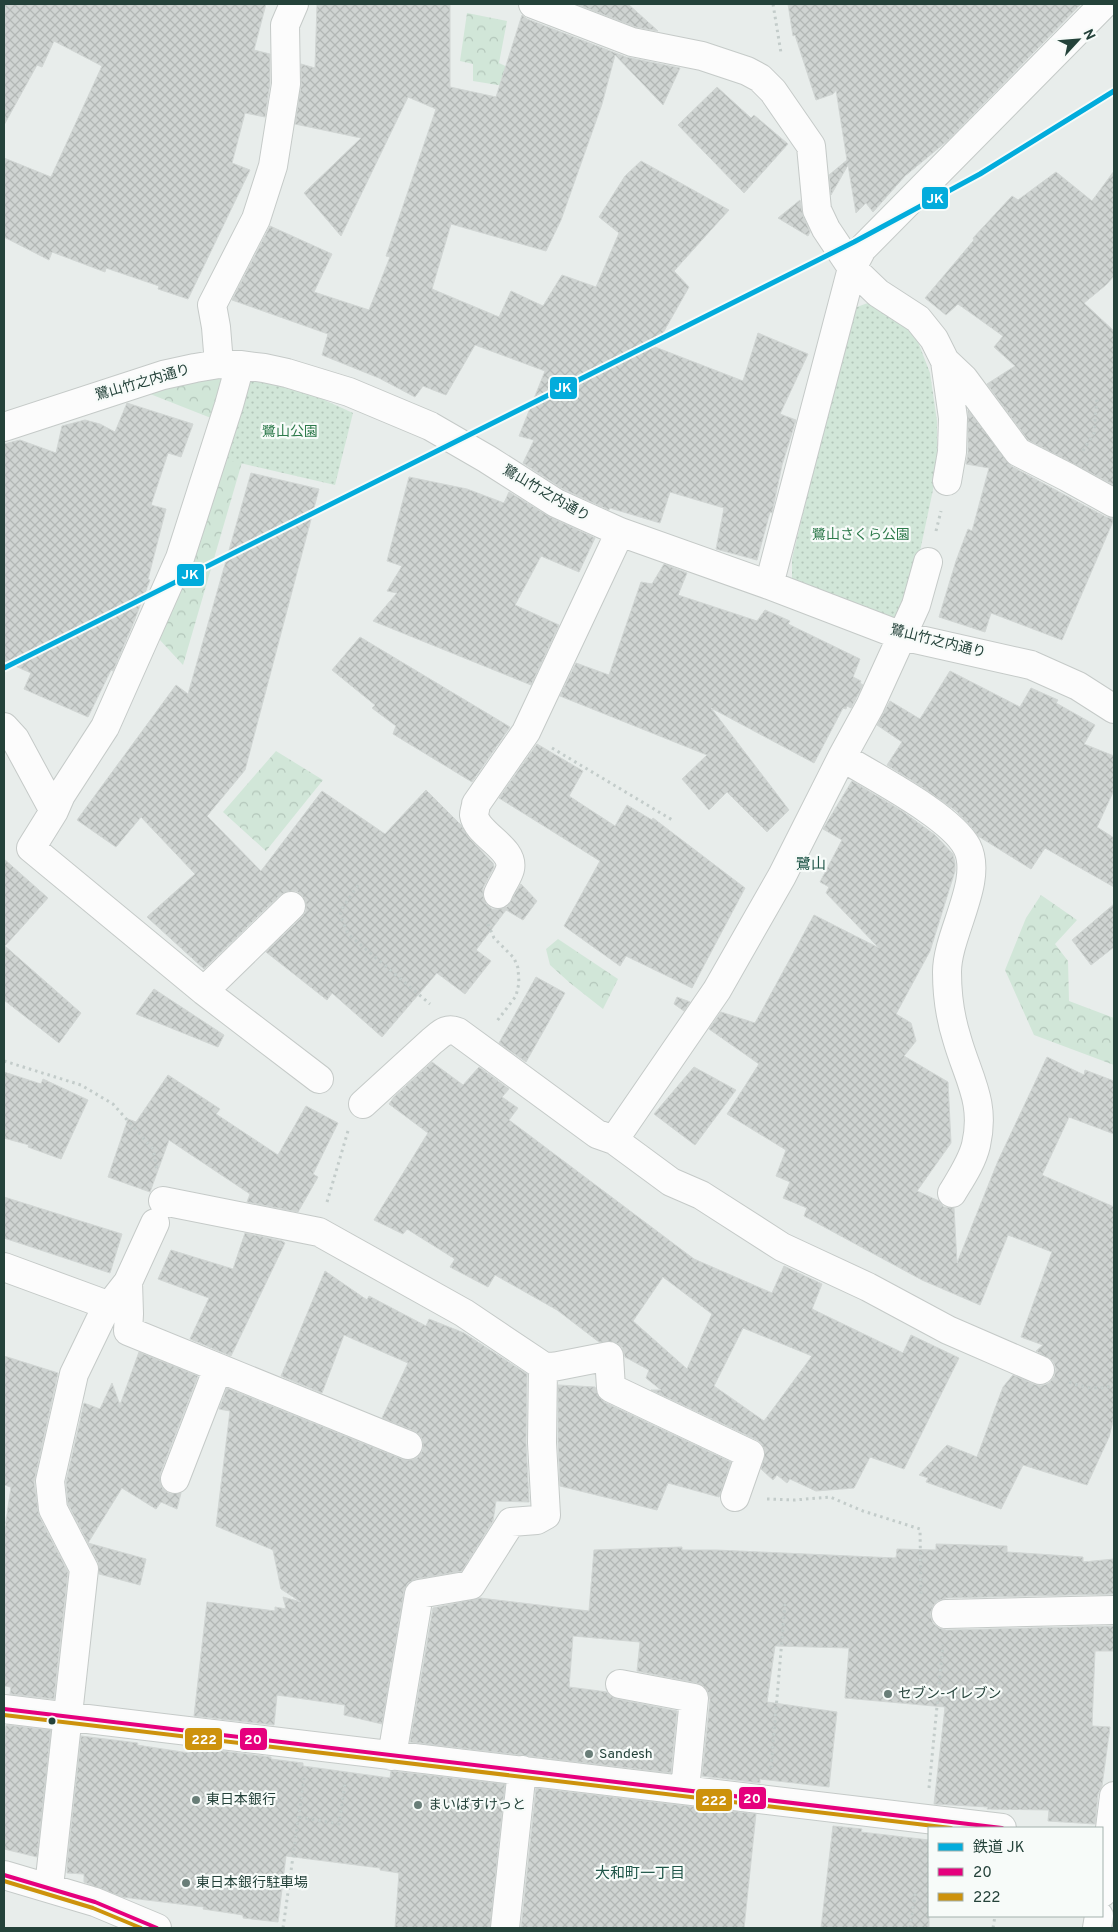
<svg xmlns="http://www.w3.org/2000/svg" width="1118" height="1932" viewBox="0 0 1118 1932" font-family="Overpass,'Noto Sans JP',sans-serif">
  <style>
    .forest { fill: url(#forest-crowns) }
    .park { fill: url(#park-dots) }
    .building { fill: url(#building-cross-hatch); stroke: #d1d6d4; fill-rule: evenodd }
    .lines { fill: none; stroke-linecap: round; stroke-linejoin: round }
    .minor-casing { stroke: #c5cac8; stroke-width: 30 }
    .path { stroke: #c3ccca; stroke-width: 3; stroke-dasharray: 2.5 4; stroke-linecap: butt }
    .minor { stroke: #fcfcfc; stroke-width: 28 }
    .bus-1-casing { stroke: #f7fbf9; stroke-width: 8 }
    .bus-2-casing { stroke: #f7fbf9; stroke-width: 8 }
    .bus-1 { stroke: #e5007d; stroke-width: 4 }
    .bus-2 { stroke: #cd920c; stroke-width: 4 }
    .rail-1-casing { stroke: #f7fbf9; stroke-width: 9 }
    .rail-1 { stroke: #02acdc; stroke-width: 5 }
    .poi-dot { fill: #697e78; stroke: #f7fbf9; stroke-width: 2 }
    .bus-dot { fill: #24423a; stroke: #f7fbf9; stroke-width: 2 }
    .labels { text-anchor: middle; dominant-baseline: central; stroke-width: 4.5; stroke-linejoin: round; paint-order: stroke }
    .street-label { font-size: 14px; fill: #24423a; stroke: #f7fbf9 }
    .park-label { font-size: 14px; fill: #2d7a4b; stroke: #f7fbf9 }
    .poi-label { font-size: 14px; fill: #24423a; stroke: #f7fbf9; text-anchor: start }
    .neighbourhood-label { font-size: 15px; fill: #1f5548; stroke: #f7fbf9 }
    .line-badge { stroke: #f7fbf9; stroke-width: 2 }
    .badge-label { font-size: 14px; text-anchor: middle; font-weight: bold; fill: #fff }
  </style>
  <defs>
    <pattern id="forest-crowns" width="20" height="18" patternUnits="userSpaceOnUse" patternTransform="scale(1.25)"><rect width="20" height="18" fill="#d1e6d8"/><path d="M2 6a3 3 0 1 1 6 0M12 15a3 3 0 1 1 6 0" fill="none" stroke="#b3c6ba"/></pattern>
    <pattern id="park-dots" width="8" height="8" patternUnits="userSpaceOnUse" patternTransform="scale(1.25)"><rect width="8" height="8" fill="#d1e6d8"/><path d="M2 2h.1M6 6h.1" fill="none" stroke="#b3c6ba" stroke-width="1.8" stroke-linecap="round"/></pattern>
    <pattern id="building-cross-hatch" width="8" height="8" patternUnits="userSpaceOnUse" patternTransform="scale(1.25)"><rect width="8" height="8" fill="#cfd4d2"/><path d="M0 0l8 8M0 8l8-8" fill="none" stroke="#b2b7b5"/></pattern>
  </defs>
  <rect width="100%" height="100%" fill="#e8edeb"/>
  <path class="forest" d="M467,13L507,21L499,63L529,77L522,89L473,81V64L460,61Z
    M219,374L258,391L245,452L183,665L159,639L211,418L145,392Z
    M276,751L323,780L266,851L223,812Z
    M1041,895L1077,920L1055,944L1068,961L1069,1001L1114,1018V1065L1034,1035L1005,970L1026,918Z
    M558,939L618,979L603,1009L570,983L550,965L546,949Z"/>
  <path class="park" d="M873,301L915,334L930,373L937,421V471L913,584L895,619L792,583V559L846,336L857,307Z
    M247,378L309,393L353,413L335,485L227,460Z"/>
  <path class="building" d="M4,4H266L254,50L270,54V83L265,117L245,113L232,163L250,170L188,299L158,289L159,286L106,268L105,272L52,252L49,260L4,237V158L51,177L102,66L54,41L42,67L37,65L4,125Z
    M317,4H450V87L496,97L522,15L527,19L626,57L680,68L663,105L615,55L602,104L561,220L546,251L451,224L432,289L499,317L511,291L543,306L562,275L596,287L619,233L599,217L625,176L641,161L729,210L674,271L689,287L655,347L743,381L758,333L808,354L780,414L796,420L782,465L772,513L770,512L757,560L716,549L724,508L670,492L660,523L610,508L609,510L563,489L523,463L534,440L519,436L545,371L475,345L446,395L423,386L415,397L379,378L322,355L328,334L232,300L270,226L332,254L314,292L369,310L390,257L386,256L436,109L408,97L341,236L304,193L361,138L295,124L301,86V64L315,68Z
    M576,4H628L658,31L636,27Z
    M788,4H1081L947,141L905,176L873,212L866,203L856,213L848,165L831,195L829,175L847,160L836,90L833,94L816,100L795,35L793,36Z
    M717,87L751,118L754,115L788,144L744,193L678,125Z
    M1114,171V276L1106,285L1084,303L1114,331V485L1028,440L987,384L1015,366L994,347L1003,336L958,304L946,315L925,298L974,240L973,238L1012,196L1018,200L1056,172L1092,201Z
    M800,200L803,216L810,232L808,236L778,218Z
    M127,403L193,424L181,457L168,453L151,505L166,509L148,579L150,580L133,624L113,671L111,670L88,717L24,689L31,673L4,661V444L20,440L56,453L62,426L85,420L100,424L115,432Z
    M968,410L1011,466L1106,517L1114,519L1062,640L991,613L985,632L939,617L956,561L968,529L972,531L989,468L966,464L968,453Z
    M251,473L319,489L245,770L207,816L261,871L322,791L385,834L426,790L461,825L469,838L493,863L494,867L483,888V896L486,904L492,909H500L507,907L521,884L537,901L523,920L506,910L476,950L491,961L465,994L437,973L382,1037L332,993L327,1000L266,952L302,917L306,911V903L302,895L296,891H288L280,895L204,969L147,917L195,874L141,817L116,847L77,820L176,685L188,694Z
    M409,477L467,489L504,503L509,492L550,517L595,538L579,572L541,556L515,605L559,625L531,685L373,621L397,593L387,591L402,566L387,561Z
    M664,564L687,573L678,595L757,621L765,610L790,621L788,624L860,659L853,677L861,681L860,683L863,685L851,708L847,706L846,709L843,708L814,763L711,708L789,810L767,832L727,792L709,810L682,779L707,755L560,696L576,663L609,675L641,582L652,584Z
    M360,637L510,727L472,782L393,734L396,726L372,708L375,705L332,670Z
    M950,671L1020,707L1031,688L1058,700L1056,703L1095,725L1084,744L1114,756V790L1097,827L1114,838V887L1045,848L1031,869L978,836L969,824L955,810L919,785L887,765L902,742L877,725L890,701L920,719Z
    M537,744L583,771L569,796L615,826L627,805L652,820L653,818L745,888L692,988L626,956L620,966L564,926L600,861L499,798Z
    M852,781L902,811L935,835L953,854L955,863V871L930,951L896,1014L911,1023L916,1041L904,1056L948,1082L951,1143L917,1191L939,1201L944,1207L954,1208L957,1263L998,1161L1047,1057L1084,1075L1085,1070L1114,1081V1134L1069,1117L1042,1175L1114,1207V1417L1109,1437L1087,1485L1023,1465L1001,1509L926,1482L928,1478L919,1475L947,1445L977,1457L1003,1387L1013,1375L1034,1384L1041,1386L1049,1383L1054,1377L1056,1369L1053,1361L1036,1351L1043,1345L1021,1337L1052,1252L1008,1235L980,1305L922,1280L804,1216L807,1208L783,1198L790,1182L776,1176L786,1150L727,1114L759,1064L709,1029L721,1012L755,1023L814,915L879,948L826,893L829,887L820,882L842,840L823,829Z
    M4,859L48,898L5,946L81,1013L59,1043L4,1000Z
    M1114,904V947L1091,965L1072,940Z
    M536,977L565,993L526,1062L499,1043Z
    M154,989L224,1035L218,1047L136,1014Z
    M677,997L690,1002L684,1011L674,1004Z
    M432,1062L463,1085L479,1067L509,1089L502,1097L518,1108L509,1120L694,1259L772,1293L784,1266L822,1284L812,1309L903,1353L911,1335L959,1358L904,1469L870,1457L854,1488L816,1491L790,1479L787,1483L777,1475L773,1480L761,1469L765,1452L762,1444L757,1440L651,1390H661L646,1378L649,1370L625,1357L622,1347L615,1342H599L557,1310L495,1275L488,1287L450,1267L455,1259L407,1229L403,1234L374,1220L428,1133L389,1104L394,1097ZM663,1277L712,1314L687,1369L633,1321ZM743,1328L812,1356L764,1421L714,1386Z
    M694,1067L736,1090L695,1145L654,1114Z
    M4,1072L41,1084L43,1079L88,1100L61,1159L28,1147L29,1145L4,1138Z
    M168,1075L220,1109L216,1114L278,1155L306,1106L338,1123L313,1174L318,1177L298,1212L247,1202L250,1194L169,1140L150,1192L108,1177L128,1119L136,1122Z
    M4,1197L122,1234L110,1273L4,1238Z
    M245,1233L282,1241L285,1243L231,1356L190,1339L209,1298L158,1279L171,1250L233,1269Z
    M325,1271L367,1300L369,1296L426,1326L429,1319L464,1333L527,1374L526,1443L529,1502L496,1501L493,1521L462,1571L416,1579L408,1583L404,1591L382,1724L344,1715L345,1705L277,1695L274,1725L194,1716L207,1602L275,1611V1607L286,1609L283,1597L301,1602L281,1589L273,1550L216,1526L230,1411L219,1409L227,1388L402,1459L410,1460L417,1458L423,1450V1442L420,1435L414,1431L382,1418L408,1363L344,1335L322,1393L281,1376Z
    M139,1352L198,1376L160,1474V1482L163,1489L170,1494L181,1493L177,1509L161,1502L156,1509L122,1488L88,1543L68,1504L66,1482L84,1403L100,1409L112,1383L120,1405Z
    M4,1356L58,1373L34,1482L39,1516L68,1572L54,1699L10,1694L11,1687L4,1686V1534L11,1487L4,1485Z
    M558,1385L595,1387L598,1396L604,1402L731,1462L719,1497L668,1483L657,1510L560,1486L558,1443Z
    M88,1543L146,1559L140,1585L99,1574L98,1562Z
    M936,1544L1007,1546V1552L1083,1557V1562L1114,1559V1594L946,1598L937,1601L933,1606L930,1614L933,1623L939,1628L946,1630L1114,1626V1651H1095L1092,1726L1110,1727L1102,1786L1098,1794L1095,1824L1048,1821L1049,1810L987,1809L988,1807L934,1804L945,1707L845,1698L849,1648L775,1646L767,1702L837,1712L829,1787L760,1779V1783L702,1776L710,1700L708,1692L703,1686L697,1683L637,1671L640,1642L573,1636L569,1687L607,1692L610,1696L617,1699L677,1711L671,1773L410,1742L433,1608L480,1598L589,1611L594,1550L682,1547V1550H716L896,1558L897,1549L936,1550Z
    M6,1725L51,1730L37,1857L4,1849V1743Z
    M81,1736L138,1743L137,1745L189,1753L190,1747L271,1757V1759L303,1763V1766L390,1778L391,1771H393L505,1784L490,1928H395L399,1873L380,1870V1868L286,1856L278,1922L243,1918V1915L203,1909L204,1907L122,1897L84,1882V1874L67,1873V1865Z
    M536,1788L756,1814L744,1928H521Z
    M833,1826L862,1829L861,1832L929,1840V1928H821Z"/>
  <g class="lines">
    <g class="minor-casing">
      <path id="minor" d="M533,4L632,42L702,56L747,71L760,78L773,91L811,146L817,210L826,229L852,268L878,293L918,319L934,339L945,361L964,379L1018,452L1067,477L1114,503
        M945,361L953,418L952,452L947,481
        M219,364L216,327L212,305L256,219L273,166L286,84L285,25L294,4
        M240,365L229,405L180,558L105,727L61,795L54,811L31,848L204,991L319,1079
        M4,427L163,375L195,368L219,364L240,365L264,368L287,373L349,392L430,426L487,459L556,503L620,532L769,585L902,636L1031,665L1078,686L1114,709
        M769,585L852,268L862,249L1104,4
        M4,727L15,739L54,811
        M842,757C874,777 951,816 967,847C984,881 947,934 947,972C947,995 950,1017 957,1039C968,1078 986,1102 976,1145C972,1162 961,1178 952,1193
        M498,894C501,886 508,877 510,869C515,848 477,835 474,815C474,812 476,807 476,804L526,732L620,532
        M204,991L291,906
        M363,1104L432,1041C441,1034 446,1027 458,1032L597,1134L614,1140L671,1182L701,1195L782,1247L868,1287L948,1330L1040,1370
        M614,1140L717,990L782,876L842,757L870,706L916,605L928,562
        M163,1201L319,1232L464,1313L543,1366L542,1443L546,1515L537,1520L511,1522L471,1585L419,1594L392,1756
        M4,1267L110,1306
        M128,1282L129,1314L128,1331L408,1445
        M543,1366L553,1367L609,1356L611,1388L750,1454L735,1497
        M175,1479L218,1368
        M946,1614L1114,1610
        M620,1684L694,1698L685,1790
        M4,1709L1002,1828
        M4,1875L95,1902L157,1928
        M49,1887L84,1569L53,1509L50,1481L74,1374L103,1314L128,1282L155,1223
        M1102,1893L1114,1796
        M505,1928L522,1770
        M1097,1928L1099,1916"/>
    </g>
    <path class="path" d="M773,4L781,53
      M1083,451L1094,433L1097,399
      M936,531L941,511
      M552,748L674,821
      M358,885L343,907L340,915L348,934L430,1004
      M488,924L494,938L514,958L518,968L519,983L516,996L497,1021
      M4,1061L81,1085L113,1104L153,1149L157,1170
      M327,1202L348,1131
      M1069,1382C1084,1388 1099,1390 1114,1385
      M767,1499L795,1500L830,1497L863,1511L920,1529L921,1594
      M771,1768L785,1604
      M929,1788L943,1645
      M299,1817L339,1824L345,1783
      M283,1928L304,1778
      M910,1928L916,1889
      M993,1928L995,1916"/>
    <use href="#minor" class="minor"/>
    <g class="bus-1-casing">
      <path id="bus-1" d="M4,1709L1002,1828
        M4,1875L95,1902L157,1928"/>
    </g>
    <g class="bus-2-casing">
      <path id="bus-2" d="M4,1715L951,1828
        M4,1881L93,1908L141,1928"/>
    </g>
    <use href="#bus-1" class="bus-1"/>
    <use href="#bus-2" class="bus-2"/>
    <g class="rail-1-casing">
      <path id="rail-1" d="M4,668L854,242L980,174L1114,91"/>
    </g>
    <use href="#rail-1" class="rail-1"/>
  </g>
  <g class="poi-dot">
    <circle cx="888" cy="1694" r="5"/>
    <circle cx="589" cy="1754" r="5"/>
    <circle cx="196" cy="1800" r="5"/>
    <circle cx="418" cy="1805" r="5"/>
    <circle cx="186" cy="1883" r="5"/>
  </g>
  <circle class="bus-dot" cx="52" cy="1721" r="4.5"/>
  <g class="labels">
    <g class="street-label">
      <text transform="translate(143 383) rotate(-16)">鷺山竹之内通り</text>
      <text transform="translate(546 494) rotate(30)">鷺山竹之内通り</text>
      <text transform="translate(938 642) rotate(14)">鷺山竹之内通り</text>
    </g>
    <g class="park-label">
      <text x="290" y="432">鷺山公園</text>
      <text x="861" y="535">鷺山さくら公園</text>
    </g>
    <g class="poi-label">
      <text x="898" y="1694">セブン-イレブン</text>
      <text x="599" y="1754">Sandesh</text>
      <text x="206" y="1800">東日本銀行</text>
      <text x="428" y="1805">まいばすけっと</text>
      <text x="196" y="1883">東日本銀行駐車場</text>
    </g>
    <g class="neighbourhood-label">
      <text x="811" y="865">鷺山</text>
      <text x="640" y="1874">大和町一丁目</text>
    </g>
  </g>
  <g class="line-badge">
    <rect x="921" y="186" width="28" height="24" rx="5" fill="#02acdc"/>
    <rect x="549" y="376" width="29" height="24" rx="5" fill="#02acdc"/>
    <rect x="176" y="563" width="29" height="24" rx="5" fill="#02acdc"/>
    <rect x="239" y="1727" width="29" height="24" rx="5" fill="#e5007d"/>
    <rect x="184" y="1727" width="39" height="24" rx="5" fill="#cd920c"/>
    <rect x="738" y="1786" width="29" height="24" rx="5" fill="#e5007d"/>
    <rect x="695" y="1788" width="38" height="24" rx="5" fill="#cd920c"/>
  </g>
  <g class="badge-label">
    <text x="935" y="203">JK</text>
    <text x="563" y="392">JK</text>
    <text x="190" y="579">JK</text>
    <text x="253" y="1744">20</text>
    <text x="204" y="1744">222</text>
    <text x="752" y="1803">20</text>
    <text x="714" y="1805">222</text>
  </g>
  <rect width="1118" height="1932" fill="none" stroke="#24423a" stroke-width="10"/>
  <rect x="928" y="1827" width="175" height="90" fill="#f7fbf9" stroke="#a3b1ad"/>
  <rect x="938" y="1843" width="25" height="8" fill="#02acdc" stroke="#a3b1ad"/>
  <text x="973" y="1852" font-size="15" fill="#24423a">鉄道 JK</text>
  <rect x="938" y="1868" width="25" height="8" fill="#e5007d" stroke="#a3b1ad"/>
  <text x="973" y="1877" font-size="15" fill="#24423a">20</text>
  <rect x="938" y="1893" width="25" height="8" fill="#cd920c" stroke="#a3b1ad"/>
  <text x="973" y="1902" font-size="15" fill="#24423a">222</text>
  <g transform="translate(1078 40) rotate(64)" stroke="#f7fbf9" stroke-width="4" paint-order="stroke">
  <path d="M0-4L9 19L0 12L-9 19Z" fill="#24423a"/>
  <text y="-8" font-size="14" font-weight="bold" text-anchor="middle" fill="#24423a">N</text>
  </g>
</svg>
